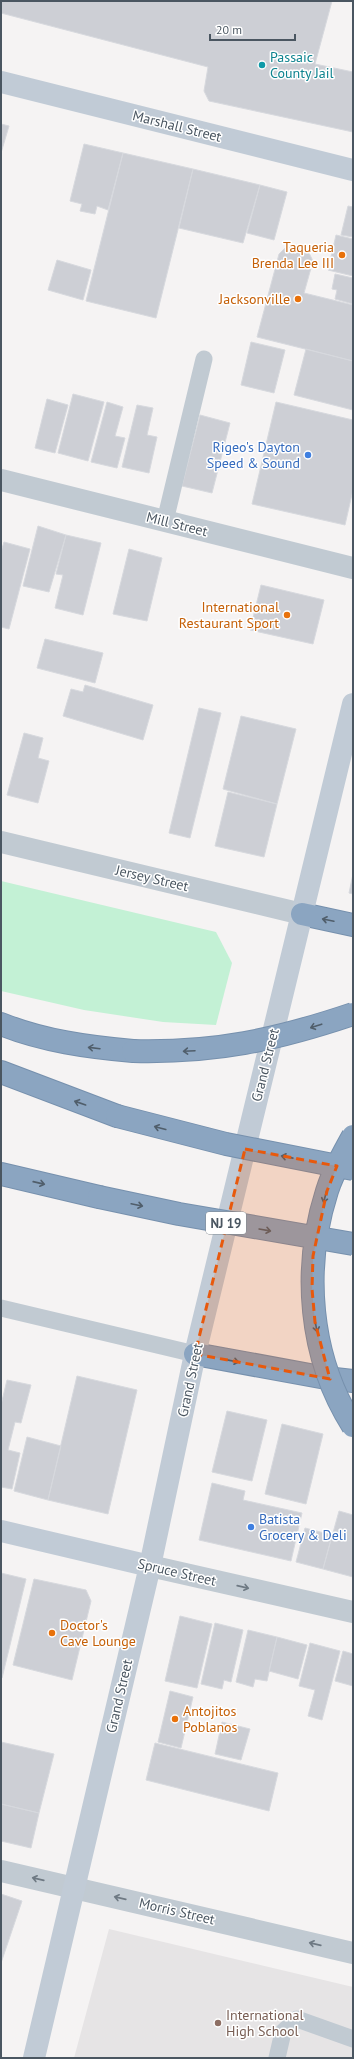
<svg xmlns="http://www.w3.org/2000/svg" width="354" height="2059" viewBox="0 0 354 2059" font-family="'PT Sans',sans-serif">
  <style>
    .education { fill: #e6e4e5 }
    .green { fill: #c3f1d5 }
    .building { fill: #cdcfd5; stroke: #d7d9de }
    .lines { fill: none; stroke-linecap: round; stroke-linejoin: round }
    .highway-casing { stroke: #7690ad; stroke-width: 24 }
    .lane { stroke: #c1cad2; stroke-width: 17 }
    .street { stroke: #c1cad2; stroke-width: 22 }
    .secondary { stroke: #c1cbd6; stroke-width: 22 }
    .highway { stroke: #8ba5c1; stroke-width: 22 }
    .highway-bridge-casing { stroke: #7690ad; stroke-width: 24; stroke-linecap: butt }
    .highway-bridge { stroke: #8ba5c1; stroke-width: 22 }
    .oneway { stroke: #505e6b }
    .oneway2 { stroke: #6e7983 }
    .marked { fill: #e8590c; fill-opacity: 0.2; stroke: #e8590c; stroke-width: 3; stroke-dasharray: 8 5; stroke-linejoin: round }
    .culture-dot { fill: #0f9aa8; stroke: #fff; stroke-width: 1.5 }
    .food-dot { fill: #e8710a; stroke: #fff; stroke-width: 1.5 }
    .shop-dot { fill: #3f7fe0; stroke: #fff; stroke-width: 1.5 }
    .education-dot { fill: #8d6e63; stroke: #fff; stroke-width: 1.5 }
    .labels { text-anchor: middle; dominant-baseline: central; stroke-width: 3; stroke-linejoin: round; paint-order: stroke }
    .shield { fill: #fff; stroke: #808990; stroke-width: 1 }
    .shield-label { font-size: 13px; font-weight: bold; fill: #4a5661 }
    .culture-label { font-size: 14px; fill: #0d838f; stroke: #fff; text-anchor: start }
    .street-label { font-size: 14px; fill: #4a5661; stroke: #fff }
    .food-label { font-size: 14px; fill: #c56008; stroke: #fff; text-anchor: end }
    .shop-label { font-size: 14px; fill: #366cbe; stroke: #fff; text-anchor: end }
    .education-label { font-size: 14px; fill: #785e54; stroke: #fff; text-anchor: start }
  </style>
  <rect width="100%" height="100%" fill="#f5f3f3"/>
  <path class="education" d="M109,1929L353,1987V2058H74Z"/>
  <path class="green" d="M1,881L216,932L232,963L216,1025L163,1022L84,1010L1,991Z"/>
  <path class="building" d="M1,1H332L315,64L353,72V132L209,101L204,91L208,67L1,13Z
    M1,124L9,126L1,153Z
    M84,144L123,153L108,210L97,206L95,214L80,211L82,204L70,201Z
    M123,153L193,169L156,318L86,301Z
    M193,169L260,185L243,243L179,228Z
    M260,185L287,192L274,240L247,233Z
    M348,206L353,207V237L341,235Z
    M336,235L353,239V276L328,270Z
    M297,247L308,251L313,261L304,293L353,305V361L257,337L279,254L285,248Z
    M57,260L91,270L83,300L48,290Z
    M335,274L353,278V304L335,299L337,290L332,289Z
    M251,342L285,350L274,393L241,385Z
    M306,349L353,361V410L294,395Z
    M73,394L104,402L88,461L58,453Z
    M47,399L68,405L55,453L35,448Z
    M107,402L123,407L115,436L125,438L117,468L91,462Z
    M276,402L353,420V490L345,525L252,504Z
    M137,405L153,408L147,435L157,437L149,473L122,467Z
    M200,415L230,423L212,493L182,486Z
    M38,526L66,535L49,592L23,586Z
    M66,535L101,543L83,615L55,608L63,575L56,574Z
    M4,542L30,549L9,629L1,627V552Z
    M129,549L162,558L147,621L113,614Z
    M261,585L324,600L313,644L250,630Z
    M45,639L103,653L95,683L37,668Z
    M85,685L153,705L143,740L63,716L71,689L83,692Z
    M199,708L221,713L190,838L169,833Z
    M241,716L296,729L277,804L223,789Z
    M24,733L43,738L38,758L49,761L38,803L7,795Z
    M228,792L277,804L264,857L215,846Z
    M353,874V894L349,893Z
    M77,1376L137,1390L108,1514L48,1500Z
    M7,1380L31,1385L21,1423L15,1422L8,1450L20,1453L12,1489L1,1487V1405Z
    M227,1411L267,1420L252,1481L212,1472Z
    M282,1424L323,1434L306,1504L265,1494Z
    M27,1437L61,1446L48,1500L14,1491Z
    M212,1483L245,1491L243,1500L302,1513L291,1561L199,1540Z
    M339,1511L353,1515V1577L323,1569Z
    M305,1528L332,1535L323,1569L296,1562Z
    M1,1573L26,1579L2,1678L1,1677Z
    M34,1579L86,1590L91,1601L72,1680L13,1665Z
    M180,1616L212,1624L197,1688L165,1681Z
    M215,1623L243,1630L231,1682L224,1680L222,1689L201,1684Z
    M248,1630L277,1637L267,1681L255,1679L253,1687L236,1682Z
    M277,1637L307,1645L298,1679L269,1671Z
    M310,1643L340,1651L322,1720L308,1716L315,1690L299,1686Z
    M343,1651L353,1654V1686L335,1681Z
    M170,1691L193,1697L181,1748L158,1742Z
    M222,1722L250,1729L241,1760L215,1754Z
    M1,1742L54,1754L39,1813L1,1804Z
    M155,1743L278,1773L269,1811L146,1780Z
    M1,1804L39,1813L31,1848L1,1841Z
    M1,1894L22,1901L1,1963Z"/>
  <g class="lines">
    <g class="highway-casing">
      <path id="highway" d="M302,914L353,925
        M1,1024C43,1041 88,1047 133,1051
        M1,1072L117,1116
        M1,1174L99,1197
        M195,1354L326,1378L353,1381"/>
    </g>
    <path class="lane" d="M165,521L204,359
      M1,1308L195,1354
      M277,2058L283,2032L297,2019L353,2039"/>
    <path class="street" d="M1,480L353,568
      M1,842L302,914
      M150,1566L353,1612
      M1,1871L353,1953"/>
    <path class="secondary" d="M1,82L353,170
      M1,1531L150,1566
      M34,2058L150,1566L195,1354L353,704"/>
    <use href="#highway" class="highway"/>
    <g class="highway-bridge-casing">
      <path id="highway-bridge" d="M133,1051C215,1053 276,1040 353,1014
        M117,1116L226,1144L353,1169
        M353,1136C343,1154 333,1172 327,1191C302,1269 309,1357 353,1426
        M99,1197L179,1214L353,1244"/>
    </g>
    <use href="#highway-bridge" class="highway-bridge"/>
  </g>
  <defs><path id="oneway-shaft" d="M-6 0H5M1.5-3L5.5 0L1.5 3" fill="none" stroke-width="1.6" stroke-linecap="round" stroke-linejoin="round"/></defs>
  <g class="oneway">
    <use href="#oneway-shaft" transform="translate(328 920) rotate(-168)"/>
    <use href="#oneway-shaft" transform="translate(316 1026) rotate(162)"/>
    <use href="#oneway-shaft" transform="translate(94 1048) rotate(-173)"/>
    <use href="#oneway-shaft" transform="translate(189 1051) rotate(177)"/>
    <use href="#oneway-shaft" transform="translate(80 1103) rotate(-161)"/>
    <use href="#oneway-shaft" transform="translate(160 1128) rotate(-165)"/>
    <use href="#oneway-shaft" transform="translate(287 1157) rotate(-169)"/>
    <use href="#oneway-shaft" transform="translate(39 1183) rotate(13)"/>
    <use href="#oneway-shaft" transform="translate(325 1197) rotate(105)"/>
    <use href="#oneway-shaft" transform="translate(137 1205) rotate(12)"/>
    <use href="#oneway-shaft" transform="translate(265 1230) rotate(10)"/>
    <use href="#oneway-shaft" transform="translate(316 1326) rotate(79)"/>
    <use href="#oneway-shaft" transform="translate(233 1361) rotate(11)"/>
  </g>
  <g class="oneway2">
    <use href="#oneway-shaft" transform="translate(243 1587) rotate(13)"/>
    <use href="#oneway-shaft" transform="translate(38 1879) rotate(-167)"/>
    <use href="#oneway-shaft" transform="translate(120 1898) rotate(-167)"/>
    <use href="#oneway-shaft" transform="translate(315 1944) rotate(-167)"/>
  </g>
  <path class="marked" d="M245,1149L337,1166L327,1191L313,1256L312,1289L315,1322L330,1379L195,1354Z"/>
  <circle class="culture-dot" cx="262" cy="65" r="4"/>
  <g class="food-dot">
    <circle cx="342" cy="255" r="4"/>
    <circle cx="298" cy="299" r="4"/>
    <circle cx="287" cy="615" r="4"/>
    <circle cx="52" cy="1633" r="4"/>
    <circle cx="175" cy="1719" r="4"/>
  </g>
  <g class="shop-dot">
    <circle cx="308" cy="455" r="4"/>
    <circle cx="251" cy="1527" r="4"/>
  </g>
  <circle class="education-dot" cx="218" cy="2023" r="4"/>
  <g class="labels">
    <rect class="shield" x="206" y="1212" width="40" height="22" rx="3"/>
    <g class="shield-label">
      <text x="226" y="1223">NJ 19</text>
    </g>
    <g class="culture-label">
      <text x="270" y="57">Passaic<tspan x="270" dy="16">County Jail</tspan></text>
    </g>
    <g class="street-label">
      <text transform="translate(177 126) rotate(14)">Marshall Street</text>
      <text transform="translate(177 524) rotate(14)">Mill Street</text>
      <text transform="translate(152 878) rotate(13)">Jersey Street</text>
      <text transform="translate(265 1065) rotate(-76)">Grand Street</text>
      <text transform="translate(190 1380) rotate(-78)">Grand Street</text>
      <text transform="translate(177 1572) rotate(13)">Spruce Street</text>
      <text transform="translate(119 1696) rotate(-77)">Grand Street</text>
      <text transform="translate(177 1911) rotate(13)">Morris Street</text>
    </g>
    <g class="food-label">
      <text x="334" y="247">Taqueria<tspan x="334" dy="16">Brenda Lee III</tspan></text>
      <text x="290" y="299">Jacksonville</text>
      <text x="279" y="607">International<tspan x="279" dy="16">Restaurant Sport</tspan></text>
      <text x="60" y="1625" text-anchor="start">Doctor's<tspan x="60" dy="16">Cave Lounge</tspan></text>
      <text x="183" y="1711" text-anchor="start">Antojitos<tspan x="183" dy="16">Poblanos</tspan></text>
    </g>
    <g class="shop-label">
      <text x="300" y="447">Rigeo's Dayton<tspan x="300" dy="16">Speed &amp; Sound</tspan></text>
      <text x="259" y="1519" text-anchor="start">Batista<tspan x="259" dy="16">Grocery &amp; Deli</tspan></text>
    </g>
    <g class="education-label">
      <text x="226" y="2015">International<tspan x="226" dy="16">High School</tspan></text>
    </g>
  </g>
  <rect width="354" height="2059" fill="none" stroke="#4a5661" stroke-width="4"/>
  <path d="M210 34v6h85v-6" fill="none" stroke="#4a5661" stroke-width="2"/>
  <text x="216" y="34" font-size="12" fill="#4a5661" stroke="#ffffff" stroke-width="3" paint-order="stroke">20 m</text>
</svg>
